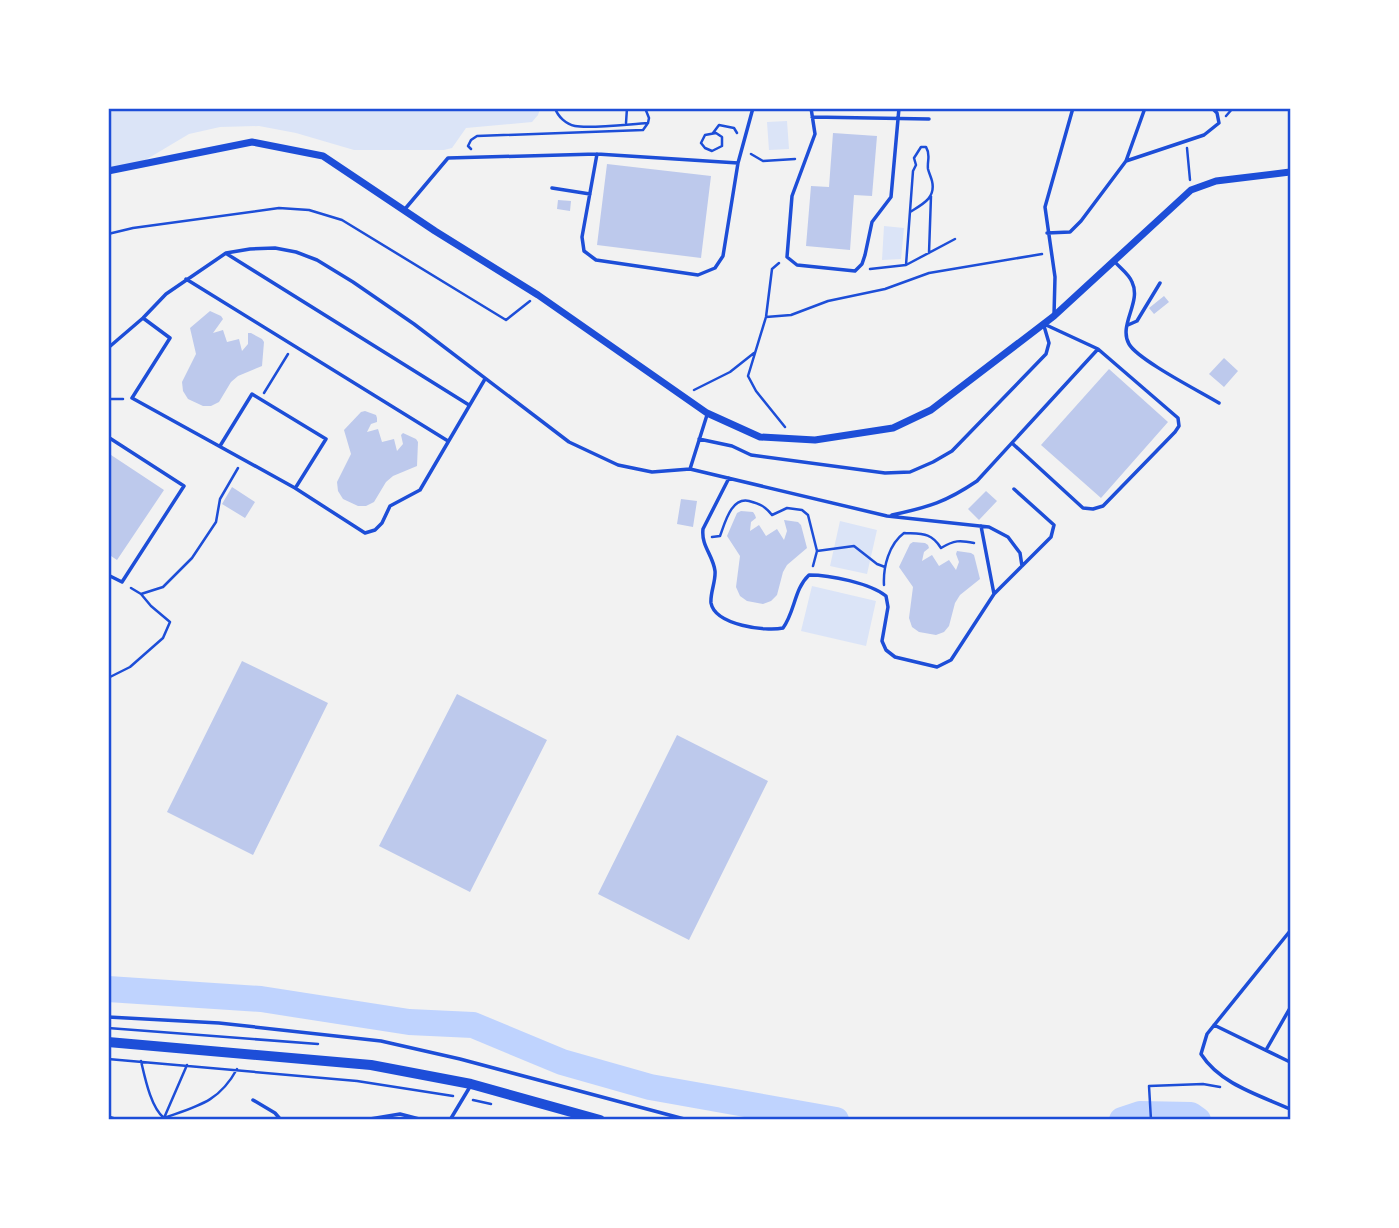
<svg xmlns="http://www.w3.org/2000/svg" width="1399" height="1228" viewBox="0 0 1399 1228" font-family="'Source Sans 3',sans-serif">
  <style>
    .green { fill: #dbe4f7 }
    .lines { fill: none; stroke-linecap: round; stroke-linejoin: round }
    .river { stroke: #bfd3fe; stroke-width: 26 }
    .building { fill: #bdc9ec }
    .path { stroke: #1d4ed8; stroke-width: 2.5 }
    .service { stroke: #1d4ed8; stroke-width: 3.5 }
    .minor { stroke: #1d4ed8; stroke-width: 7 }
    .primary { stroke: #1d4ed8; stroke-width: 10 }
    .neatline { fill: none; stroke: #1d4ed8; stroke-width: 2.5 }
  </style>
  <rect width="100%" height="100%" fill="#f2f2f2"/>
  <path class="green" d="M108,109H540L538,115L532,122L466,128L452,148L444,150H354L296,133L259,126L220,127L189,134L142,162L109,174Z
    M787,121L789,149L769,150L767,122Z
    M884,226L904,228L901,259L882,260Z
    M840,521L877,530L867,574L830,566Z
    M812,586L876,601L866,646L801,631Z"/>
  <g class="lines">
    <path class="river" d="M108,989L261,999L409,1022L473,1025L562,1062L650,1087L836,1120
      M1122,1120L1140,1114L1191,1115L1198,1120"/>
  </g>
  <path class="building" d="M833,133L877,136L872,196L854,195L850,250L806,246L811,186L829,187Z
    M607,164L711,176L701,258L597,245Z
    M558,200L571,201L570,211L557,209Z
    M1164,296L1169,302L1154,314L1149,308Z
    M210,311L221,316L223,319L213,333L223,330L227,342L239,339L242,351L248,344V333H251L262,339L264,342L262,366L238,376L231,382L219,402L211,406H203L188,399L183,391L182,382L196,354L190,328Z
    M1224,358L1238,371L1224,387L1209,374Z
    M1109,369L1168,422L1101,498L1041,445Z
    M365,411L376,415L377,418V422L371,424L367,432L378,429L382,442L394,439L397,451L403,444L401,435L403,433L416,439L418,442L417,466L393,476L386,482L374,502L366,506H358L343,499L338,491L337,482L351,454L344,430L361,412Z
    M108,453L164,490L117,560L108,554Z
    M232,487L255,502L245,518L222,504Z
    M986,491L997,501L979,520L968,509Z
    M681,499L697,501L693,527L677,524Z
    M741,511L753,512L755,515L756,518L751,522L750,531L759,525L766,536L777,529L784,540L787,531L784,520L798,522L801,525L807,548L787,565L783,572L777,595L771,601L763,604L747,601L740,596L736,587L740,556L727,536L737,513Z
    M913,542L925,543L928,545L929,548L924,552L922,561L932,555L939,566L949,560L956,570L959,562L956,554L957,551L971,553L974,555L980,579L960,595L955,603L949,626L944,632L936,635L919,632L912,627L909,618L913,587L899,567L910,544Z
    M242,661L328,703L253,855L167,812Z
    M457,694L547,740L470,892L379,846Z
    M677,735L768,781L689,940L598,894Z"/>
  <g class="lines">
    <path class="path" d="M555,108C558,117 566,124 575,126C590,129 630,124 648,123
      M645,108L649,118L648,123
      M1226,116L1233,108
      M626,123L627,108
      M713,133L719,125L734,128L737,133
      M716,133L722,137V146L712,151L705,148L701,143L705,135Z
      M1187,148L1190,180
      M471,149L468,146L471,140L477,136L643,130L648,123
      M751,154L763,161L795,159
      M108,234L133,228L279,208L309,210L342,220L506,320L530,301
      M929,253L931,196
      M779,263L772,269L766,317L748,376L756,391L785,427
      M906,265L955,239
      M870,269L906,265L913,171L916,165L914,158L921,147H926C931,155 927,160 928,169C929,173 931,177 932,181C936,198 923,204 910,212
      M766,317L791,315L828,301L885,289L929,273L1042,254
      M694,390L730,372L754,353
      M264,393L288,354
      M108,399H123
      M712,537L720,536C725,523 731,497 749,501C760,504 765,506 772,515L787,508L802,510L808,515L817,551L813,566
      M817,551L854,546L877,564L885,567
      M884,585C883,567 889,544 904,533C922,534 931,532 941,548C954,540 960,540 974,543
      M131,588L141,594L163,587L192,558L216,522L220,499L238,468
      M108,678L130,667L163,638L170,622L151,606L141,594
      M108,1028L318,1044
      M108,1059L357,1081L453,1096
      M141,1061C145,1078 151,1108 164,1118
      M187,1065L164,1118C198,1106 219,1102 237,1069
      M473,1100L491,1104
      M1151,1120L1149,1086L1203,1084L1220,1087"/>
    <path class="service" d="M811,108L815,134L792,196L787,257L797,265L855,271L862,264L865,255L872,222L891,197L899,108
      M812,117L929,119
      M597,154L582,237L584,251L596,260L698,275L715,268L723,256L738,163
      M1126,161L1204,135L1219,123L1217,113L1212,108
      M552,188L590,194
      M405,209L448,158L597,154L738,163L753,108
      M1047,233L1070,232L1081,221L1126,161L1145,108
      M227,254L469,405
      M1115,262C1120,268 1129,274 1132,282C1142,302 1118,325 1129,344C1138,360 1201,392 1219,403
      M186,279L448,441
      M1054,315L1055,277L1045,207L1073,108
      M143,318L170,338L132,398L295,488L365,533L375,530L382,523L390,506L420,490L485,379
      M1128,325L1137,321L1160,283
      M108,348L143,318L166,294L226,253L250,249L275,248L296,252L317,260L353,282L414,324L569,442L618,465L652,472L690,469
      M707,415L690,469L887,516L989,527L1008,537L1020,553L1022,566
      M108,437L184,486L122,582L108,575
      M699,439L732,446L751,455L885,473L910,472L933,462L952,451L1046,354L1049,343L1044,326
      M1013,444L1083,508L1093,509L1103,506L1175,432L1179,426L1178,418L1098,349
      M220,446L252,394L326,439L296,487
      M729,478L703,529C701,546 713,555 715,571C716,581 710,593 711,603C715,625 766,632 783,628C795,612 794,589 809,575C830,575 870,583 886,596L888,607L882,641L886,650L895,657L937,667L951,660L994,594L981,526
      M892,515C929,507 946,502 977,481L1098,349L1044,324
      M994,594L1051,537L1054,525L1014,489
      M1290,931L1207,1034L1201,1054C1220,1084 1259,1095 1290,1109
      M108,1017L219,1023L381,1041L460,1059L688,1120
      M1214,1025L1290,1062
      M1266,1050L1290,1008
      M253,1100L275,1113L281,1120
      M108,1117L118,1120
      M364,1120L400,1114L423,1120
      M450,1120L471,1085"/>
    <path class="minor" d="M108,171L252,142L323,156L435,231L538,295L707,413L760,437L815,440L893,428L931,410L1054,316L1191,190L1216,181L1290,172"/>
    <path class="primary" d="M108,1042L371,1065L471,1084L600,1120"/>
  </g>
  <rect width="1399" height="1228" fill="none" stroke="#ffffff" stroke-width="220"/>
  <rect x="110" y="110" width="1179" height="1008" class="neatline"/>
</svg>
